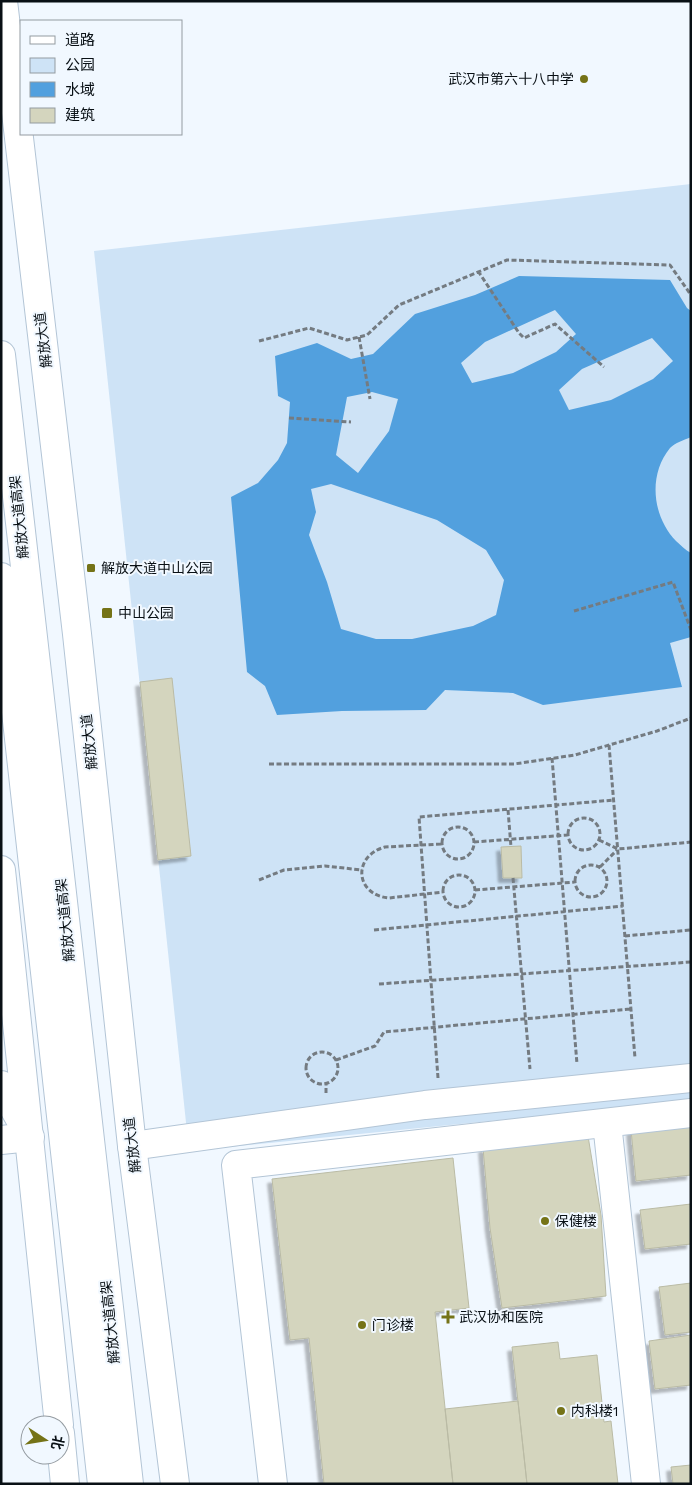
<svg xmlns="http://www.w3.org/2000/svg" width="692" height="1485" viewBox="0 0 692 1485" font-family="'Work Sans','Noto Sans SC',sans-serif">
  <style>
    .green { fill: #cee3f6 }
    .water { fill: #52a0de; fill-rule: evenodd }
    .building { fill: #d4d5be; stroke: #babba5; filter: url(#shadow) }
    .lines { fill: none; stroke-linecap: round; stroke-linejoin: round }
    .minor-casing { stroke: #b3c5d6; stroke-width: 30 }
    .major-casing { stroke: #b3c5d6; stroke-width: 30 }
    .path { stroke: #747b81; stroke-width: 3; stroke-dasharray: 5 2.5; stroke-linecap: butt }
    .minor { stroke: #fff; stroke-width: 28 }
    .major { stroke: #fff; stroke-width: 28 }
    .poi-dot { fill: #757317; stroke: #f1f8ff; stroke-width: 2 }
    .labels { text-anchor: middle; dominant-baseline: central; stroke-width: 4; stroke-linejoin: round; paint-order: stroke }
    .poi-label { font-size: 14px; fill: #091015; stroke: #f1f8ff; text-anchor: start }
    .street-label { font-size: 14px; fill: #091015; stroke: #f1f8ff }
  </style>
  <defs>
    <filter id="shadow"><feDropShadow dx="-4.5" dy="4.5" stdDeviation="1" flood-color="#0004"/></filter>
  </defs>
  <rect width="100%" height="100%" fill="#f1f8ff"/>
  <path class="green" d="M691,184V1101L189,1151L94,251Z"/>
  <path class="water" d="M519,276L670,280L687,308L691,311V437C684,440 675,443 670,448C648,475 652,516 676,541C681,545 685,550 691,553V637L670,643L682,687L543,705L513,693L445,690L426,710L342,711L277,715L265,686L247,672L231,497L258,483L278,460L287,443L290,402L278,396L275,356L317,343L351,359L373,354L415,314L475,295ZM555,310L576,334L556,352L513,373L472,383L461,363L485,342ZM652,338L673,361L653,379L611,400L569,410L559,390L582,369ZM372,392L398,399L389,431L358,473L336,455L347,397ZM331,484L437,520L486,550L504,580L496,615L473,626L412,639H376L341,629L327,582L309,535L316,512L311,489Z"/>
  <path class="building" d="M172,678L191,856L158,860L140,682Z
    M521,846L522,878H503L501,847Z
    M691,1123V1175L636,1181L631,1130Z
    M588,1136L601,1215L606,1296L502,1308L490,1228L483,1148Z
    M453,1158L469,1308L435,1312L453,1484H324L309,1338L290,1340L272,1179Z
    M691,1204V1244L645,1249L640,1210Z
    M691,1283V1332L665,1335L659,1287Z
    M691,1335V1385L655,1389L649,1341Z
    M558,1342L560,1359L597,1355L604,1422L611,1421L618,1484H527L512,1347Z
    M518,1401L527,1484H453L445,1409Z
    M691,1465V1484H673L671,1467Z"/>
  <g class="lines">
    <g class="minor-casing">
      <path id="minor" d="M1,1085L30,1137L1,1140
        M607,1123L646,1484
        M132,1146L425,1105L691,1078
        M273,1484L236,1165L691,1113"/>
    </g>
    <g class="major-casing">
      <path id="major" d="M3,1L77,634L132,1146L175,1484
        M1,355L129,1484
        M1,577L102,1484
        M1,870L59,1425
        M60,1433L65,1484"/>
    </g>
    <path class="path" d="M478,271L519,333L524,338L555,324L604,367
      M359,337L370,399
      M259,341L309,328L347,340L367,335L399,305L507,260L670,265L691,295
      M289,418L351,422
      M574,611L673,582L691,630
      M609,745L635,1058
      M552,758L577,1064
      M269,764H514L575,755L657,731L691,718
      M508,810L511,847
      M568 834a16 16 0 1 1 32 0a16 16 0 1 1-32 0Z
      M442 843a16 16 0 1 1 32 0a16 16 0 1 1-32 0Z
      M599,840L618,849L691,842
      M474,842L568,835
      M441,844L385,847C352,856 355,895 389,898L443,892
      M575 881a16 16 0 1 1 32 0a16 16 0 1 1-32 0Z
      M600,867L617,850
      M443 891a16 16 0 1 1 32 0a16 16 0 1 1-32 0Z
      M513,878L530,1069
      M259,880L284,870L325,866L362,870
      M475,890L575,882
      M374,930L623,906
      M625,936L691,930
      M379,984L691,962
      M306 1068a16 16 0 1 1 32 0a16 16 0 1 1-32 0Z
      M336,1060L375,1046L384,1032L631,1009
      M438,1078L419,817L614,800
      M326,1093V1084"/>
    <use href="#minor" class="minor"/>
    <use href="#major" class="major"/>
  </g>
  <g class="poi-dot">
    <circle cx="584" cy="79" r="5"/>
    <rect x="86" y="563" width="10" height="10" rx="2.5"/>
    <rect x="101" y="607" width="12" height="12" rx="2.5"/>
    <circle cx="545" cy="1221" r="5"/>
    <path d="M445.5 1309.5h5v5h5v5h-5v5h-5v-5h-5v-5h5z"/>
    <circle cx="362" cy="1325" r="5"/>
    <circle cx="561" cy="1411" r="5"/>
  </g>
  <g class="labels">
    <g class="poi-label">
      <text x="574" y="79" text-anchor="end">武汉市第六十八中学</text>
      <text x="101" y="568">解放大道中山公园</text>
      <text x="118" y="613">中山公园</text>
      <text x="555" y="1221">保健楼</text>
      <text x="459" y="1317">武汉协和医院</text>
      <text x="372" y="1325">门诊楼</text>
      <text x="571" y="1411">内科楼1</text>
    </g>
    <g class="street-label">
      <text transform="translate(43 340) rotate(-97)">解放大道</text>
      <text transform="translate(19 517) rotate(-96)">解放大道高架</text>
      <text transform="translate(89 742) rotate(-96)">解放大道</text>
      <text transform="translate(65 920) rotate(-96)">解放大道高架</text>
      <text transform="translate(132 1145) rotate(-97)">解放大道</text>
      <text transform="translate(110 1322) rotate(-96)">解放大道高架</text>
    </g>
  </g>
  <rect width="692" height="1485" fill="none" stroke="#091015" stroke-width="5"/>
  <rect x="20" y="20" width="162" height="115" fill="#f1f8ff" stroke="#949ba1"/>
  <rect x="30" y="36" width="25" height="8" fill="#ffffff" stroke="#949ba1"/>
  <text x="65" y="45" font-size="15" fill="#091015">道路</text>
  <rect x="30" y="58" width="25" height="15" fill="#cee3f6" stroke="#949ba1"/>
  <text x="65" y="70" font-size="15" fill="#091015">公园</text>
  <rect x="30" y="82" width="25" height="15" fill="#52a0de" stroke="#949ba1"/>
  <text x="65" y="95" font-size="15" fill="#091015">水域</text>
  <rect x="30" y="108" width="25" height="15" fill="#d4d5be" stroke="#949ba1"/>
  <text x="65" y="120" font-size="15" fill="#091015">建筑</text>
  <g transform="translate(45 1440) rotate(102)"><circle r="24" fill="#f1f8ff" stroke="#949ba1"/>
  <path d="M0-4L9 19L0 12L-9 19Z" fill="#757317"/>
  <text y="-8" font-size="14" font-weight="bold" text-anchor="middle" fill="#091015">北</text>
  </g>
</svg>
